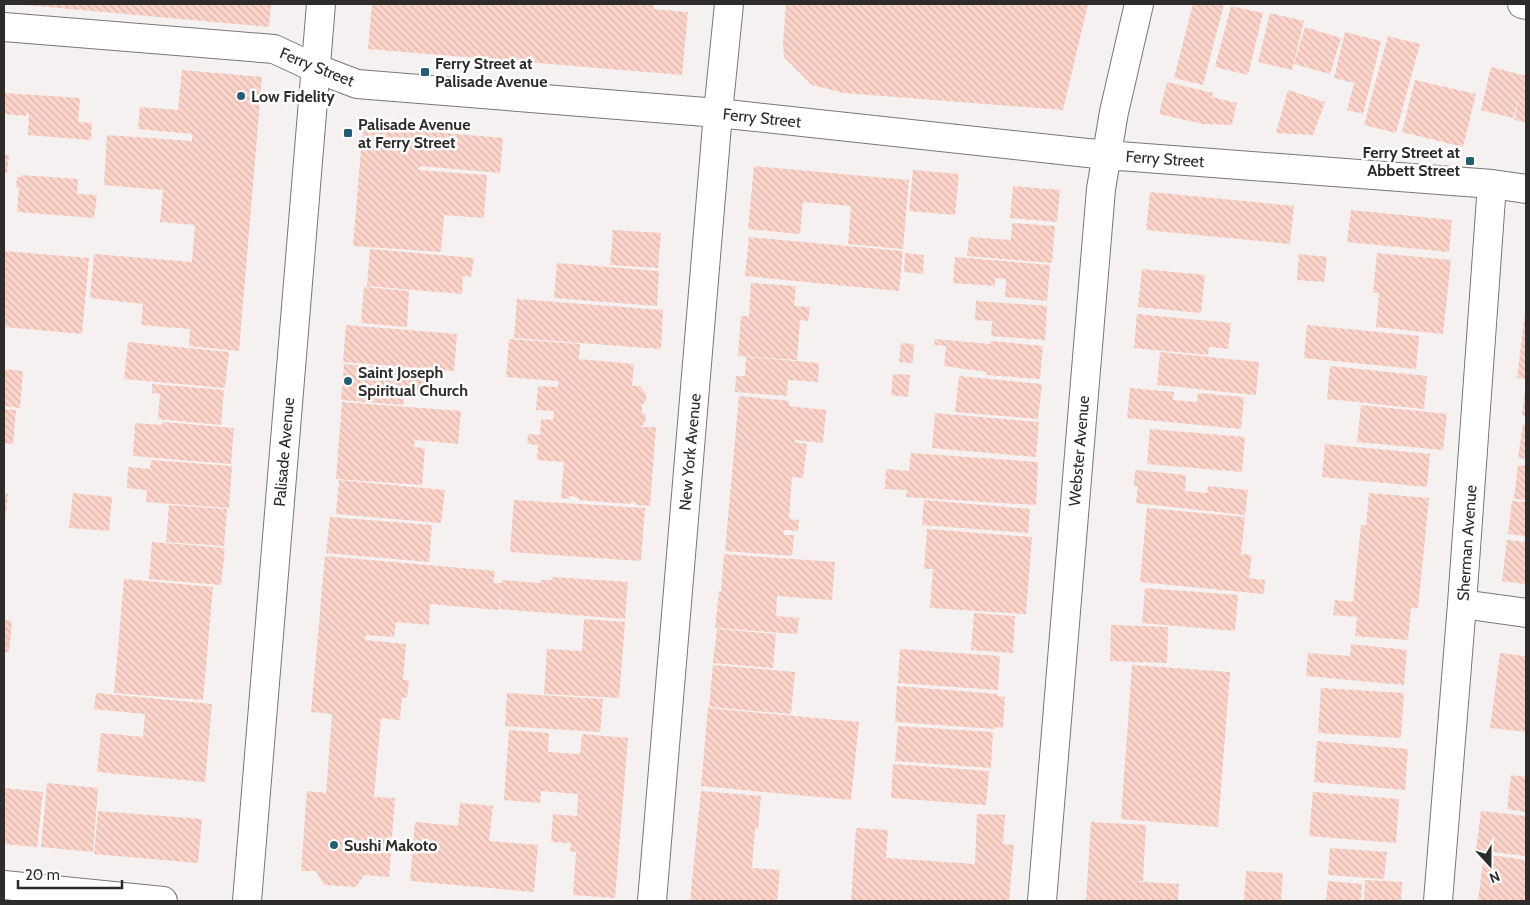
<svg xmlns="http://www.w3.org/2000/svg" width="1530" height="905" viewBox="0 0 1530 905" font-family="Cabin,sans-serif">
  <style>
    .building { fill: url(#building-back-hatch) }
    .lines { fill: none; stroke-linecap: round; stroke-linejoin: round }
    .minor-casing { stroke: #7a7776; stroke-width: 30 }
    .major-casing { stroke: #7a7776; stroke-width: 30 }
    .minor { stroke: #fff; stroke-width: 28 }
    .major { stroke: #fff; stroke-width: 28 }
    .poi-dot { fill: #225e76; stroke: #fff; stroke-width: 2 }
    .labels { text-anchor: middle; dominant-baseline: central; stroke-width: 5; stroke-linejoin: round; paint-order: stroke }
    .poi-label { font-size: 16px; font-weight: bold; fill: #2d2c2b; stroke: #fff; text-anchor: start }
    .street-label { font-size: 16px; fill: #2d2c2b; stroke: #fff }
  </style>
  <defs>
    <pattern id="building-back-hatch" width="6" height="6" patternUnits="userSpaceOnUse" patternTransform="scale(1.25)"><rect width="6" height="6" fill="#fcd4ca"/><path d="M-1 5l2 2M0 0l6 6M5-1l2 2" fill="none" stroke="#d8b6ae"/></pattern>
  </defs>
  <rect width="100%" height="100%" fill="#f5f1f0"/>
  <path class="building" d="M26,4H271L269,27L26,5Z
    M372,4H654L653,9L688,12L682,75L368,49Z
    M786,4H1088L1063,110L844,93L812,85L784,57L783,43Z
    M1193,4H1224L1203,85L1174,78Z
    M1231,6L1263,13L1248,75L1215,67Z
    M1270,13L1304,21L1292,70L1258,62Z
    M1305,27L1341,38L1330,74L1294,64Z
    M1345,32L1381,41L1363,114L1347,110L1354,83L1334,78Z
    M1388,36L1420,44L1396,133L1364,125Z
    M1491,67L1526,76V122L1514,120L1520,94L1513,118L1481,110Z
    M182,70L262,77L239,351L189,346L190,329L141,325L143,304L90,298L94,254L192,262L195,225L160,222L163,190L104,185L107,135L192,141V134L138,129L140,107L178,110Z
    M1415,80L1476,94L1463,147L1402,132Z
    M1167,82L1213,93L1212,97L1237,103L1232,125L1203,124L1159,114Z
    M1288,90L1325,102L1313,135L1276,133Z
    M4,93L80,98L78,122L92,123L91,140L28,135L29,113H27L26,116L4,114Z
    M363,126L503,138L500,173L421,166L417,170L487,175L484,218L444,215L441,252L353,246Z
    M4,155H9L7,173L4,172Z
    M754,166L909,180L903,249L848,244L851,206L803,202L800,234L748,229Z
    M913,170L959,174L955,215L909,211Z
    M21,175L78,179L77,194L97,195L94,218L17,212L19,188H16L17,177H21Z
    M1013,186L1060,190L1057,222L1010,218Z
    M1150,192L1294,206L1290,244L1146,230Z
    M1351,210L1452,220L1449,252L1347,242Z
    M1012,223L1055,226L1052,263L967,256L969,237L1011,240Z
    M613,230L661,233L658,268L610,265Z
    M749,237L903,251L899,291L745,276Z
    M370,249L474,258L471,277L463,276L462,294L367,286Z
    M4,251L89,258L82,334L4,327Z
    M905,253L924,255L923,274L904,272Z
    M1377,253L1451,260L1443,334L1376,327L1379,293H1373Z
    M1299,254L1327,257L1324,282L1297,280Z
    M955,257L1050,265L1047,301L1005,297L1006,279L995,278V286L953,283Z
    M557,263L659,271L657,306L554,298Z
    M1142,269L1205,275L1201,313L1138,307Z
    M751,283L796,286L794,306L810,307L808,321L800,320L797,360L738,356L741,316H749Z
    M364,287L409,291L407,327L361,323Z
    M517,299L663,310L661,349L514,338Z
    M976,301L1047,306L1045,340L991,336L992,321L975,320Z
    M1525,313H1526V379L1517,378Z
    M1137,314L1231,323L1228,349L1209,347L1208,355L1134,348Z
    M346,325L457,334L454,371L343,362Z
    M1307,325L1419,336L1416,369L1304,358Z
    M509,339L580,344L579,359L634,364L632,386H640L646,394V401L642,405V412L646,416L645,422L641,427H656L650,506L636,505V502H631L630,504L580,500L577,497L570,496L569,499L561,498L564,462L537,460L538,445L527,444L528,434L540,435L541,419L553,420L554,411L536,410L538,386L558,387V381L506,377Z
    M935,339L990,344L991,341L1043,346L1040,379L986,375L987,372L944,366L946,346L934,345Z
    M128,342L229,352L225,388L124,379Z
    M901,343L914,344L913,363L899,362Z
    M1160,352L1259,362L1256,395L1157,385Z
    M746,357L819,363L818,382L788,380L787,396L735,392L736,376H745Z
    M344,364L428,371L426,396L405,395L403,405L341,400Z
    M1330,366L1427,376L1424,409L1327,399Z
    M4,369L23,371L20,408L4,406Z
    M893,374L910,375L908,397L891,395Z
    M959,376L1042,384L1038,419L955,412Z
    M152,384L224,390L221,425L158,419L160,394L152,393Z
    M1130,388L1174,392L1173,400L1197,402L1198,393L1244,397L1241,429L1127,418Z
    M1525,389H1526V416L1522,415Z
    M739,396L789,401V406L826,410L823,443L795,440L794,442L807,444L803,478L792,477L789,519L799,520L798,531L784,530V535H794L792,556L725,551Z
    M342,402L461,411L458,444L415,440L414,447L425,448L422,485L336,479Z
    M1361,405L1447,414L1443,450L1357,442Z
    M4,409L16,410L13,444L4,443Z
    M935,413L1039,422L1036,457L932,448Z
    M163,422L234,428L231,464L133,456L135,423L162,425Z
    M1523,424H1526V459L1518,458Z
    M1150,429L1245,437L1242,472L1147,464Z
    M1325,444L1430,454L1427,487L1322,477Z
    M911,453L1038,462L1036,505L906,497L907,490L885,489L886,469L909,471Z
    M151,460L232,466L229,508L146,502L147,490L127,488L128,467L150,469Z
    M1518,465L1526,466V500L1514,499Z
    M1135,470L1186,475L1185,491L1207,493L1208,486L1248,490L1245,515L1136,503L1138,486H1134Z
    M339,480L445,490L441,523L336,514Z
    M73,493L112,497L109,531L69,528Z
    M1369,493L1429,498L1418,608H1411L1408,640L1355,636L1357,617L1333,615L1335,600L1353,602L1361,525H1366Z
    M4,494H8L5,521H4Z
    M514,500L645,508L641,561L510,552Z
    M924,500L1030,509L1028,533L922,525Z
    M1512,501L1526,502V536L1508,534Z
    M169,505L227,509L224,546L166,542Z
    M1147,508L1245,517L1241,554L1252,555L1249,578L1265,580L1264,594L1140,582Z
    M330,517L432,525L429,562L326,553Z
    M927,529L1032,537L1026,614L930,608L933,569H924Z
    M1507,540L1526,542V584L1502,581Z
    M152,542L225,548L221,585L149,579Z
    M724,554L835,562L832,600L777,596L776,616L799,618L797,634L715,628L719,591L721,592Z
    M325,556L495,571L493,583H502V580L540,583L541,580H552V577L628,582L625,619L500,609L501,585L499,610L430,604L429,625L396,622L394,637L366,635L365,640L406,644L403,680H409L407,698L402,697L400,720L381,718L374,797L395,798L389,877L364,875L356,887L324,885L316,871H301L307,791L326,793L332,714L311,712Z
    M124,579L213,587L203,700L114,693Z
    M1145,588L1238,595L1235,631L1142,623Z
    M974,613L1015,616L1013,653L971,650Z
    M584,619L625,622L619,698L544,694L547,649L582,651Z
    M4,620L12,621L9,652H4Z
    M1111,625L1168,627L1167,663L1110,661Z
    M717,629L776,634L773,668L713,663Z
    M1351,644L1407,650L1404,685L1306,676L1308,653L1350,656Z
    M900,649L1000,656L998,690L898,683Z
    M1500,653L1526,656V732L1490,728Z
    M713,665L795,672L791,714L709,707Z
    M1132,665L1230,672L1218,827L1121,819Z
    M897,686L998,694L997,696L1005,697L1003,728L996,727L995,729L895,722Z
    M1321,688L1404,693L1401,738L1318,733Z
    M96,693L212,704L205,782L97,772L101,733L143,737L145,714L94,709Z
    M507,693L603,699L600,732L505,726Z
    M708,708L859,722L851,800L701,786Z
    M898,726L993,732L991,768L895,761Z
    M509,730L549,733L548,752L580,754L582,734L628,738L615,898L573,895L576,852L570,851L571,843L551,842L553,814L577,816L578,794L541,791L540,803L504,800Z
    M1317,741L1408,749L1405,790L1314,782Z
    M893,764L989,771L986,805L891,798Z
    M1511,775L1526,777V812L1507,809Z
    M47,783L98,788L93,852L41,847Z
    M5,788L43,792L37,847L4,844Z
    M701,791L761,796L758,829L755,828L752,868L780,870L777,901H690Z
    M1313,792L1399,799L1396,843L1309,836Z
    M460,803L493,806L489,841L538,845L534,892L410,881L415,822L458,826Z
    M98,811L202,819L198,863L94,854Z
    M1481,811L1526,816V856L1476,850Z
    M977,814L1005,815L1003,844L1014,845L1009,901H851L856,828L888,830L886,858L975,864Z
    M1091,822L1146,825L1143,881H1129L1179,884L1178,901H1086Z
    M1330,848L1387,852L1384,879L1328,875Z
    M1484,854L1526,860V901H1478Z
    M1246,871L1283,873L1281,901H1244Z
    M1365,880L1402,882L1401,901H1364Z
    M1328,881L1362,884L1361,901H1326Z"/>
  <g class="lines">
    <g class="minor-casing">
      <path id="minor" d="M1522,4L1526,5
        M4,27L274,49L315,68L357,84L718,113L1106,155L1492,184L1526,189
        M1462,604L1526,613
        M4,885L163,901
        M652,901L718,113L729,4
        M1042,901L1101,189L1114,112L1139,4
        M1438,901L1462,604L1492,184"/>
    </g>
    <g class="major-casing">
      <path id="major" d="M247,901L321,4"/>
    </g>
    <use href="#minor" class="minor"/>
    <use href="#major" class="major"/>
  </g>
  <g class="poi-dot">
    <rect x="420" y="67" width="10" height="10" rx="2.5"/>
    <circle cx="241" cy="96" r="5"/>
    <rect x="343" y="128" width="10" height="10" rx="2.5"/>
    <rect x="1465" y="156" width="10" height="10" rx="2.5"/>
    <circle cx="348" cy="381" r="5"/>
    <circle cx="334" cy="845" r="5"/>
  </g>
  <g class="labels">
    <g class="poi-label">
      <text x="435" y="63">Ferry Street at<tspan x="435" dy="18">Palisade Avenue</tspan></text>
      <text x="251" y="96">Low Fidelity</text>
      <text x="358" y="124">Palisade Avenue<tspan x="358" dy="18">at Ferry Street</tspan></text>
      <text x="1460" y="152" text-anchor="end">Ferry Street at<tspan x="1460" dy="18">Abbett Street</tspan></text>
      <text x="358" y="372">Saint Joseph<tspan x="358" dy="18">Spiritual Church</tspan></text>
      <text x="344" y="845">Sushi Makoto</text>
    </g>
    <g class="street-label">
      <text transform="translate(317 67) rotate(22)">Ferry Street</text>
      <text transform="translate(762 118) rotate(6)">Ferry Street</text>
      <text transform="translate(1165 159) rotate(4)">Ferry Street</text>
      <text transform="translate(1079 451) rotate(-85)">Webster Avenue</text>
      <text transform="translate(284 452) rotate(-85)">Palisade Avenue</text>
      <text transform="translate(690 452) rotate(-85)">New York Avenue</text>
      <text transform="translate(1467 543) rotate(-86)">Sherman Avenue</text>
    </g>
  </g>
  <rect width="1530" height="905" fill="none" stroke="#2d2c2b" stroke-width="10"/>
  <g transform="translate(1490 865) rotate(159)" stroke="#ffffff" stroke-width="4" paint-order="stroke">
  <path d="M0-4L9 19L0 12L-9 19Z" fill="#2d2c2b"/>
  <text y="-8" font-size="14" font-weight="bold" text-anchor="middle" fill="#2d2c2b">N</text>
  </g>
  <path d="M18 880v8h104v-8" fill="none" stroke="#2d2c2b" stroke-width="2.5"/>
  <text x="25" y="880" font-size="15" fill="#2d2c2b" stroke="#ffffff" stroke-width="4" paint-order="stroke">20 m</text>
</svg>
